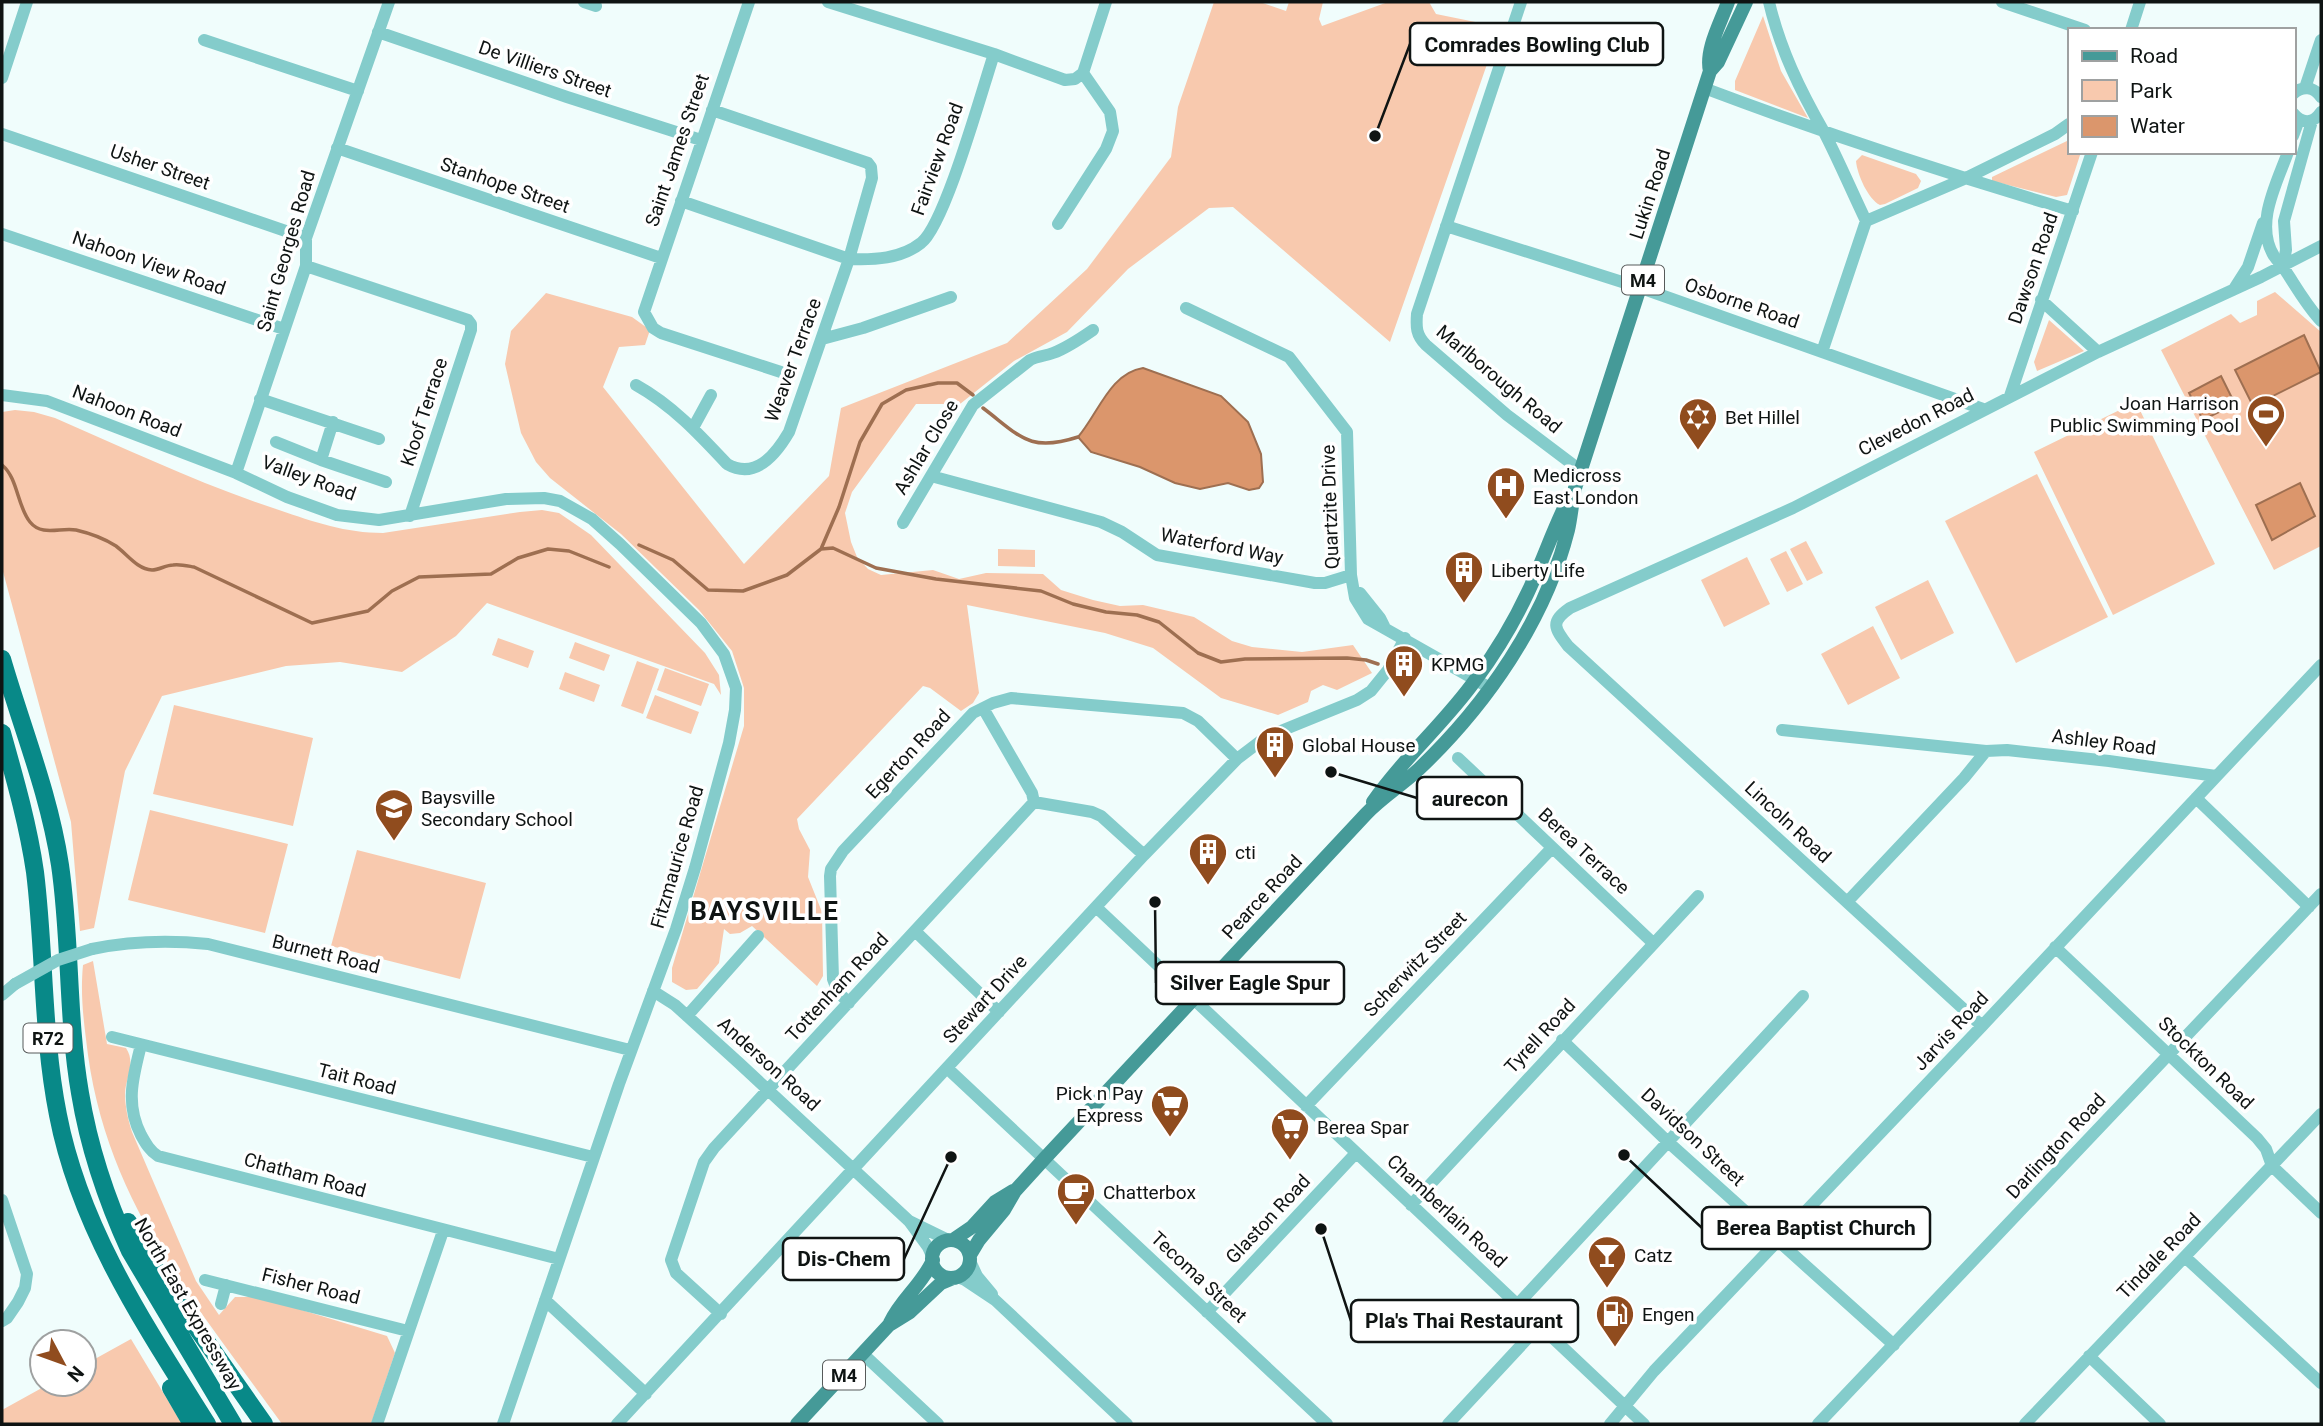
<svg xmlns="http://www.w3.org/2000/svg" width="2323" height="1426" viewBox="0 0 2323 1426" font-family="Roboto,sans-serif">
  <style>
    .green { fill: #f8c9ae }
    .water { fill: #db966c; stroke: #9e6f51; stroke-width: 2 }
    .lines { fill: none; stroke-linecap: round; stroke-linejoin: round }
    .stream { stroke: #9e6f51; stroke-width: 3.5 }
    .minor { stroke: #84cccb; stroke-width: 12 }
    .major { stroke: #459a98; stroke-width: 14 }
    .highway { stroke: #088988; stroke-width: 18 }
    .minor-bridge { stroke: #84cccb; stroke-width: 12 }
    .labels { text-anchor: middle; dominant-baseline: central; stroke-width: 7; stroke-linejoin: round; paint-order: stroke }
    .shield { fill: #fff; stroke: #575a5a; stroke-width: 2 }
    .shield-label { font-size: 18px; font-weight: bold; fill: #0f1413 }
    .street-label { font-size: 19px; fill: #0f1413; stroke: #fff }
    .poi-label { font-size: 19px; fill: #0f1413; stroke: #fff; text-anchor: start }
    .district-label { font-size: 26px; font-weight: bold; letter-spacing: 2px; fill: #0f1413; stroke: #fff }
    .leader { fill: none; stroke: #0f1413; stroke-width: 2.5 }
    .callout-dot { fill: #0f1413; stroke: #fff; stroke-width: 2.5 }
    .callout { fill: #fff; stroke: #0f1413; stroke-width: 2.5 }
    .callout-label { font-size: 21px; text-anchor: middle; font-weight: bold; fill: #0f1413 }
  </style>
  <rect width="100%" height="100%" fill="#f0fdfc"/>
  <path class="green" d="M1214,2H1260L1286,11L1289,2H1323L1319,19L1322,26L1388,2H1429L1436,14L1500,27L1390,342L1233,207L1209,208L1128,269L1067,332L1014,361L960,404H916L852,492L845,513L851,542L857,557L868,569L881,575L933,570L959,579L986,573L1043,574L1061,590L1093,600L1120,606L1143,605L1194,617L1232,641L1252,647L1302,652L1353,645L1372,673L1337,690L1323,685L1311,691L1308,702L1278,715L1221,698L1153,648L1105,633L967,605L979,693L973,703L961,711L930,688L923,686L797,819L799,829L810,850L808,877L822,912L823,976L817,986L752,926L740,933L730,934L724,929L719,963L697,989L686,990L672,982V968L744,726V688L732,651L699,610L621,534L550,478L536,462L521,433L505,364L511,331L546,293L632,317L650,330L645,345L619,347L603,387L744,564L829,476L841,408L1007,343L1087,269L1171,157L1178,107Z
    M1763,16L1781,71L1808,118L1735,90V81Z
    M2069,140V152H2081L2067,195L2056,197L1992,181V177Z
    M1862,155L1916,174L1921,181L1918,188L1885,204L1880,205C1868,199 1857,174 1856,161Z
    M2275,292L2321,332V546L2274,570L2161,350L2231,314L2240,323L2257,315V301Z
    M2049,320L2084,351L2037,371L2034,362Z
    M2136,402L2215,564L2113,615L2034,452Z
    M15,410L34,412L55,418C129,450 202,485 279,510C314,522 346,533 383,533L520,512L542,510L559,513L591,535L705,653L719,675L721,695L714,684L487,603L456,636L402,672L340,662L286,666L162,696L125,771L94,928L80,931L71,822L2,568V412Z
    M2037,474L2108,617L2016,663L1945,521Z
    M1806,541L1823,573L1807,581L1790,549Z
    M998,549L1035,550V567L998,566Z
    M1786,551L1803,584L1787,592L1770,559Z
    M1747,557L1770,604L1724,627L1701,580Z
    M1928,580L1954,633L1901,660L1875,607Z
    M1873,626L1900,678L1848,705L1821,654Z
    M498,638L534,651L528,668L492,655Z
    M575,642L610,655L604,671L569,658Z
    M637,661L659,669L643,714L621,706Z
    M665,668L709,684L701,706L657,690Z
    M565,672L600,685L594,702L559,689Z
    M655,695L699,712L691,734L646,718Z
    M174,705L313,738L293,826L153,794Z
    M150,810L288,844L265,933L128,900Z
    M357,850L486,883L460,979L331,946Z
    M93,961L107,1044L126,1048C136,1063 126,1077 125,1093C125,1107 128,1119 132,1132L196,1281L219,1315L235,1297H259L387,1336L395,1353L371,1424H282C197,1305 109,1206 88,1055C84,1023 80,997 83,965Z
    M131,1339L182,1424H2V1410L49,1384H84V1365Z"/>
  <path class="water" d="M2304,335L2321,372L2253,406L2235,370Z
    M1143,368L1221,396L1248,422L1261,454L1263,482L1259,488L1249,490L1228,483L1200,489L1175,483L1140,467L1091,452L1078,437C1098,414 1110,373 1143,368Z
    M2221,376L2235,404L2203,420L2189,393Z
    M2300,483L2315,516L2272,540L2256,505Z"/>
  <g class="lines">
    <path class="stream" d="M983,408C1020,436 1029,453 1078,437
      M2,465C18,478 17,506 30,522C42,537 61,527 76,530C89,533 105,539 116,546C127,554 137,569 152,570C159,570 166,565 173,565C180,564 188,566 194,567L312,623L368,611L392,591L419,577L491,574L518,558L548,549L569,551L609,567
      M639,545L673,560L708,590L743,591L787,575L821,549L839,507L860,442L882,404L906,390L938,383H957L973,395
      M821,549L833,548L876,568L936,579L1041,591L1073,604L1106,612L1137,615L1159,622L1198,653L1221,662L1245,659L1347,658L1366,660L1378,664"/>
    <path class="minor" d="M584,2L596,6
      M749,2L644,312L653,328L661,333L787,374
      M828,2L994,54L1065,80L1075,79L1083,73
      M1521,2L1417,314C1416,327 1416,335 1426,345L1507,415L1580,470
      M1769,2C1780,49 1800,90 1824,132C1839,161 1852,192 1866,221L1964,179L2055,134L2069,124
      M2002,2L2085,30
      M2131,30L2140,2
      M378,32L567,97L701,140
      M204,40L358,91
      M1083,73L1106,2
      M2,78L27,2
      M1704,88C1826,134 1948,174 2073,211
      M2305,88L2321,40
      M2293,94C2303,85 2314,87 2321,97
      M2293,113C2302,124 2313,124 2321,112
      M2,134L306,238
      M2293,136L2299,120
      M337,148L661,258
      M2288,152C2277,183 2254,224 2274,256C2278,262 2283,266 2287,273C2298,290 2307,306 2321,321
      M681,201L849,259C874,260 901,259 921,243C945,225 982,90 994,54
      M1058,224L1106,149L1113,131L1110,112L1083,73
      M1446,226L1641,288L1983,409
      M2,234L284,329
      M306,266L468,320L471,324V330L410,516
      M2283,266L2286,250L2284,221L2312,121
      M2234,289L2248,267L2263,223
      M2041,300L2098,352
      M1186,308L1289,357L1347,432L1351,575L1355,598L1368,619L1490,688
      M822,339L863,328L951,297
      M1822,352L1866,221
      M636,385C672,405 699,434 727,464C755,480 775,456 789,432L849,259L872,178L871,167L868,163L712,110
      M2,395L47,401L236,473L287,497L337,515L379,520L506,499L544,498L560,501L592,519L620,544L701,623L724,654L736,688L735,710L729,743L695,868L676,929L619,1084L503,1424
      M2010,396L2092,152
      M260,399L379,439
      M693,428L711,395
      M276,442L321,460L333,422
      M321,460L386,482
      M236,473L306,266V238L389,2
      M931,476L1101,522L1122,532L1157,555L1315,583H1325L1351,575
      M903,523L973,405L1030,360C1038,356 1045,356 1053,353C1067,348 1080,339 1093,330
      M1360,593L1380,618L1384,626
      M983,708L1032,793L1034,802
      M1782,730L1986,751
      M1458,758L1653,943
      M2196,798L2309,907
      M1847,902L1964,778L1986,751L2007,750L2109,761L2216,776
      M1096,907L1644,1424
      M915,931L999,1012
      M2055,947L2257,1138L2266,1149L2272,1166L2321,1213
      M92,949C131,941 168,940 208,944L630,1050
      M653,991L675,1005L739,1063L909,1221L928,1247L933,1258
      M2,995L15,984
      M849,1003L838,992L833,979L830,876L831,869L843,851L973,713L993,703L1011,698L1183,713L1198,721L1237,759
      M687,1016L758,936
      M1982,1026L1568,646C1554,628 1550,622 1570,608L1793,508L2098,352L2261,277L2321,246
      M112,1037L593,1157
      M1562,1040L1667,1141L1894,1345
      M141,1045C133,1077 125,1104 141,1135C146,1144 150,1151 158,1156L559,1259
      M947,1068L1327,1424
      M1306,1106L1552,848
      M2,1200L27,1274L25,1288L18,1302L7,1318L2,1321
      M1411,1205L1698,896
      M909,1221L948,1240
      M2185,1257L2321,1383
      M970,1261L977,1276L992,1294
      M957,1277L965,1280L995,1300L1127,1424
      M205,1280L408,1331
      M545,1300L646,1394
      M221,1304L226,1285
      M1518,1304L1803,996
      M1207,1312L1356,1153
      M721,1314L676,1273L671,1260L704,1162L714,1148L1034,802L1092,812L1101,816L1144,855
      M863,1354L938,1424
      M2089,1356L2160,1424
      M377,1424L443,1231
      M617,1424L1144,855L1237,759L1266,737L1357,700L1371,691L1388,670L1405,638
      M1448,1424L1540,1325
      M1610,1424L1654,1371L1982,1026L2321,665
      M1818,1424L2321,894
      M2025,1424L2321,1114"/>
    <path class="major" d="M1710,71C1705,50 1721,22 1728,2
      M1373,802C1403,758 1445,723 1476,679C1496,652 1514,622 1528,592C1543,561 1553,529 1569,498
      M953,1240L972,1227L995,1202L1013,1191
      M932 1259a19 19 0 1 1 38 0a19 19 0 1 1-38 0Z
      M970,1255L979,1240L1004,1210L1015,1191L1045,1158L1366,814C1382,797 1402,785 1419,769C1486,705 1545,621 1568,530C1571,517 1572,502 1575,488L1710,71L1718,62L1746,2
      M890,1323C901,1299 922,1285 933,1260
      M797,1424L889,1325L910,1312L941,1283L953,1278"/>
    <path class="highway" d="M2,659C22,728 49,793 60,865C71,940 67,1018 80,1093C89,1148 107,1201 130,1251L233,1424
      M2,733C15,779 28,824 35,872C45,953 42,1035 58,1115C80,1229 146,1327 207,1424
      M128,1222L150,1261L264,1424
      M171,1388L192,1424"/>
    <path class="minor-bridge" d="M15,984L58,960L92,949"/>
  </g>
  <defs>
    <g id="stadium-pin" transform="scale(2.0125)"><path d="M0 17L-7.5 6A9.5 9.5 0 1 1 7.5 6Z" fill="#904c1e" stroke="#fff"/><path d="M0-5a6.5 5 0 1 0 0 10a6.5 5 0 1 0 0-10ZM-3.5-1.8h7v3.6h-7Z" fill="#fff"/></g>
    <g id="synagogue-pin" transform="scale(2.0125)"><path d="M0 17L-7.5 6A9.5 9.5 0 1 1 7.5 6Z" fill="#904c1e" stroke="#fff"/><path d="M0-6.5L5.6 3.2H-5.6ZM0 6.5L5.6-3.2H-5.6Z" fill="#fff"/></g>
    <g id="hospital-pin" transform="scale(2.0125)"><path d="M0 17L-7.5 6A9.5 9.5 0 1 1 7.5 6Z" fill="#904c1e" stroke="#fff"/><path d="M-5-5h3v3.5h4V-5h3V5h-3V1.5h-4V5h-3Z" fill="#fff"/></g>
    <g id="building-pin" transform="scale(2.0125)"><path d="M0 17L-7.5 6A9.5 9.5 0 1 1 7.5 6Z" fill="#904c1e" stroke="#fff"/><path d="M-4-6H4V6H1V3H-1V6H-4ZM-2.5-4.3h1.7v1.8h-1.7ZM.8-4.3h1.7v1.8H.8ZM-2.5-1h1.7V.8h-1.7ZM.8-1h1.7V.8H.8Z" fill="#fff"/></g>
    <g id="school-pin" transform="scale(2.0125)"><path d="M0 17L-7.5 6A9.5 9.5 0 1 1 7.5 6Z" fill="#904c1e" stroke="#fff"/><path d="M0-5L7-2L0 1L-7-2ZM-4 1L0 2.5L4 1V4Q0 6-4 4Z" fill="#fff"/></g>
    <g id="supermarket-pin" transform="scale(2.0125)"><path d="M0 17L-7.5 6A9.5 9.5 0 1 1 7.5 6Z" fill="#904c1e" stroke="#fff"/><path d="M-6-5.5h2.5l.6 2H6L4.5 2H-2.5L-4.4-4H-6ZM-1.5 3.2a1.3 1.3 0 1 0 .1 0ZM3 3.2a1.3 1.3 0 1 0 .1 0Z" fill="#fff"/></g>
    <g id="cafe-pin" transform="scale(2.0125)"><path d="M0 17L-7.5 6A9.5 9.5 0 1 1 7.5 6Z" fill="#904c1e" stroke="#fff"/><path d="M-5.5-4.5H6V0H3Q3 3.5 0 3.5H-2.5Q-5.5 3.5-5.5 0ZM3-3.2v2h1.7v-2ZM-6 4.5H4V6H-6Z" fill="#fff"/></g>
    <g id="bar-pin" transform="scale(2.0125)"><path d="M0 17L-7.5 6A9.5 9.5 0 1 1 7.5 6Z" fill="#904c1e" stroke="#fff"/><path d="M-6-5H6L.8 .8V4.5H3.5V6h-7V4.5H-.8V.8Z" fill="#fff"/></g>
    <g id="fuel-pin" transform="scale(2.0125)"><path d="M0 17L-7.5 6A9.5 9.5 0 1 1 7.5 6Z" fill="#904c1e" stroke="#fff"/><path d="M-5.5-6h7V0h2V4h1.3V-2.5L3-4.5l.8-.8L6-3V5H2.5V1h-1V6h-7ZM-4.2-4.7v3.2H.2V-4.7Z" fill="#fff"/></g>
  </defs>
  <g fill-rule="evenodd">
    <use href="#stadium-pin" x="2266" y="414"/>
    <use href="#synagogue-pin" x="1698" y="417"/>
    <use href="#hospital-pin" x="1506" y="486"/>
    <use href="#building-pin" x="1464" y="570"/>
    <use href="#building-pin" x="1404" y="664"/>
    <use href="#building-pin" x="1275" y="745"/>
    <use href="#school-pin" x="394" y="808"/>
    <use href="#building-pin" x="1208" y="852"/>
    <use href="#supermarket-pin" x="1170" y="1104"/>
    <use href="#supermarket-pin" x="1290" y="1127"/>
    <use href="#cafe-pin" x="1076" y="1192"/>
    <use href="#bar-pin" x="1607" y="1255"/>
    <use href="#fuel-pin" x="1615" y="1314"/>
  </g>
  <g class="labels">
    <g class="shield">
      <rect x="1622" y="265.5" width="42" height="29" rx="5"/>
      <rect x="23.5" y="1023.5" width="49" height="29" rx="5"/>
      <rect x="823" y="1360.5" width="42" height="29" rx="5"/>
    </g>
    <g class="shield-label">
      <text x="1643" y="280">M4</text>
      <text x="48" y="1038">R72</text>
      <text x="844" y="1375">M4</text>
    </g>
    <g class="street-label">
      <text transform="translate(545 69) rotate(19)">De Villiers Street</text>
      <text transform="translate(677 150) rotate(-71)">Saint James Street</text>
      <text transform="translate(937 159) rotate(-70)">Fairview Road</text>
      <text transform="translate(160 167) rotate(19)">Usher Street</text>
      <text transform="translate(505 185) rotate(19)">Stanhope Street</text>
      <text transform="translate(1650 194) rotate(-72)">Lukin Road</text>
      <text transform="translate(286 251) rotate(-74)">Saint Georges Road</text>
      <text transform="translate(149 263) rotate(19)">Nahoon View Road</text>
      <text transform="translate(2033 268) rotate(-71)">Dawson Road</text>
      <text transform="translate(1742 303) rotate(19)">Osborne Road</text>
      <text transform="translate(793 360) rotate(-70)">Weaver Terrace</text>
      <text transform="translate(1499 379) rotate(40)">Marlborough Road</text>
      <text transform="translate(127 411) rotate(21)">Nahoon Road</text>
      <text transform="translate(424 412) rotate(-72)">Kloof Terrace</text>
      <text transform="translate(1916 422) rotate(-27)">Clevedon Road</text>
      <text transform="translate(926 447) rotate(-59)">Ashlar Close</text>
      <text transform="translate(309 478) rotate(20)">Valley Road</text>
      <text transform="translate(1330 507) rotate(-92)">Quartzite Drive</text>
      <text transform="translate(1222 546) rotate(11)">Waterford Way</text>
      <text transform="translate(2104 742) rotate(7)">Ashley Road</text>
      <text transform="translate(908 754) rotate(-47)">Egerton Road</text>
      <text transform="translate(1788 822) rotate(43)">Lincoln Road</text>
      <text transform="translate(1584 851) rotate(43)">Berea Terrace</text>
      <text transform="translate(677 857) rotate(-74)">Fitzmaurice Road</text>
      <text transform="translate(1262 897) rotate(-47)">Pearce Road</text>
      <text transform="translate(326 954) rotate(14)">Burnett Road</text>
      <text transform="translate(1415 964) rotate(-46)">Scherwitz Street</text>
      <text transform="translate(837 987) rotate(-47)">Tottenham Road</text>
      <text transform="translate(985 999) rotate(-47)">Stewart Drive</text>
      <text transform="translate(1951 1031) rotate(-47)">Jarvis Road</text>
      <text transform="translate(1540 1036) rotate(-47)">Tyrell Road</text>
      <text transform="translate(2206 1063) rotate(44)">Stockton Road</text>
      <text transform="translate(769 1064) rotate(42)">Anderson Road</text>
      <text transform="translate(357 1079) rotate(14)">Tait Road</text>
      <text transform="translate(1693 1137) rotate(43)">Davidson Street</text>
      <text transform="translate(2056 1146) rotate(-47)">Darlington Road</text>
      <text transform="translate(305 1175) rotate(15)">Chatham Road</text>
      <text transform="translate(1447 1211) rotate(43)">Chamberlain Road</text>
      <text transform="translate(1268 1219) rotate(-47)">Glaston Road</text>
      <text transform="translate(2159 1256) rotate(-46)">Tindale Road</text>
      <text transform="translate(1199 1277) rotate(43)">Tecoma Street</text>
      <text transform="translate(311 1286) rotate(14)">Fisher Road</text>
      <text transform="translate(188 1304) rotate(60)">North East Expressway</text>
    </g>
    <g class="poi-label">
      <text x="2239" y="403" text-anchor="end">Joan Harrison<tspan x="2239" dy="22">Public Swimming Pool</tspan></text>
      <text x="1725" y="417">Bet Hillel</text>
      <text x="1533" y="475">Medicross<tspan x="1533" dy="22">East London</tspan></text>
      <text x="1491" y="570">Liberty Life</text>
      <text x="1431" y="664">KPMG</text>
      <text x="1302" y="745">Global House</text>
      <text x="421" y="797">Baysville<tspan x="421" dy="22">Secondary School</tspan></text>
      <text x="1235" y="852">cti</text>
      <text x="1143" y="1093" text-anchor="end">Pick n Pay<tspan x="1143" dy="22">Express</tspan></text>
      <text x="1317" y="1127">Berea Spar</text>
      <text x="1103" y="1192">Chatterbox</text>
      <text x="1634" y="1255">Catz</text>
      <text x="1642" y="1314">Engen</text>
    </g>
    <g class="district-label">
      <text x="765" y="911">BAYSVILLE</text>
    </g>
  </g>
  <path class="leader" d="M1375 136L1410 44M1331 772L1417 798M1155 902L1156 983M1624 1155L1702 1228M951 1157L904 1259M1321 1229L1351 1321"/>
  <g class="callout-dot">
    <circle cx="1375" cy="136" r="7"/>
    <circle cx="1331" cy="772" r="7"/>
    <circle cx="1155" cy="902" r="7"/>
    <circle cx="1624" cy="1155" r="7"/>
    <circle cx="951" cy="1157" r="7"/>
    <circle cx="1321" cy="1229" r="7"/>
  </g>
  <g class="callout">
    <rect x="1410" y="23" width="253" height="42" rx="7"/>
    <rect x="1417" y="777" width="105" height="42" rx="7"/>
    <rect x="1156" y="962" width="188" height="42" rx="7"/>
    <rect x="1702" y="1207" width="228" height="42" rx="7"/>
    <rect x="783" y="1238" width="121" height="42" rx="7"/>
    <rect x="1351" y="1300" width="227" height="42" rx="7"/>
  </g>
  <g class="callout-label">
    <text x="1537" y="52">Comrades Bowling Club</text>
    <text x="1470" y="806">aurecon</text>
    <text x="1250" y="990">Silver Eagle Spur</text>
    <text x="1816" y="1235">Berea Baptist Church</text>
    <text x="844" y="1266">Dis-Chem</text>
    <text x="1464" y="1328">Pla's Thai Restaurant</text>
  </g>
  <rect width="2323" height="1426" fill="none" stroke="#0f1413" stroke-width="7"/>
  <rect x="2068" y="28" width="228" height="126" fill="#ffffff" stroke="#9fa1a1" stroke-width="2"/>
  <rect x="2082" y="51" width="35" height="10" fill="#459a98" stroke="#9fa1a1" stroke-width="2"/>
  <text x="2130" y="63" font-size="21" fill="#0f1413">Road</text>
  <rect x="2082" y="80" width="35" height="21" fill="#f8c9ae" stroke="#9fa1a1" stroke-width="2"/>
  <text x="2130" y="98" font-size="21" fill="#0f1413">Park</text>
  <rect x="2082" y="116" width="35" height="21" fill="#db966c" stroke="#9fa1a1" stroke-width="2"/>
  <text x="2130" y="133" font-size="21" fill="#0f1413">Water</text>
  <g transform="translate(63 1363) rotate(131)"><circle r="33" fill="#ffffff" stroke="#9fa1a1" stroke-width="2"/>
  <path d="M0-5L12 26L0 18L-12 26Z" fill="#904c1e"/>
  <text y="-10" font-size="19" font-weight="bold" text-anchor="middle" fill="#0f1413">N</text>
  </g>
</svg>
